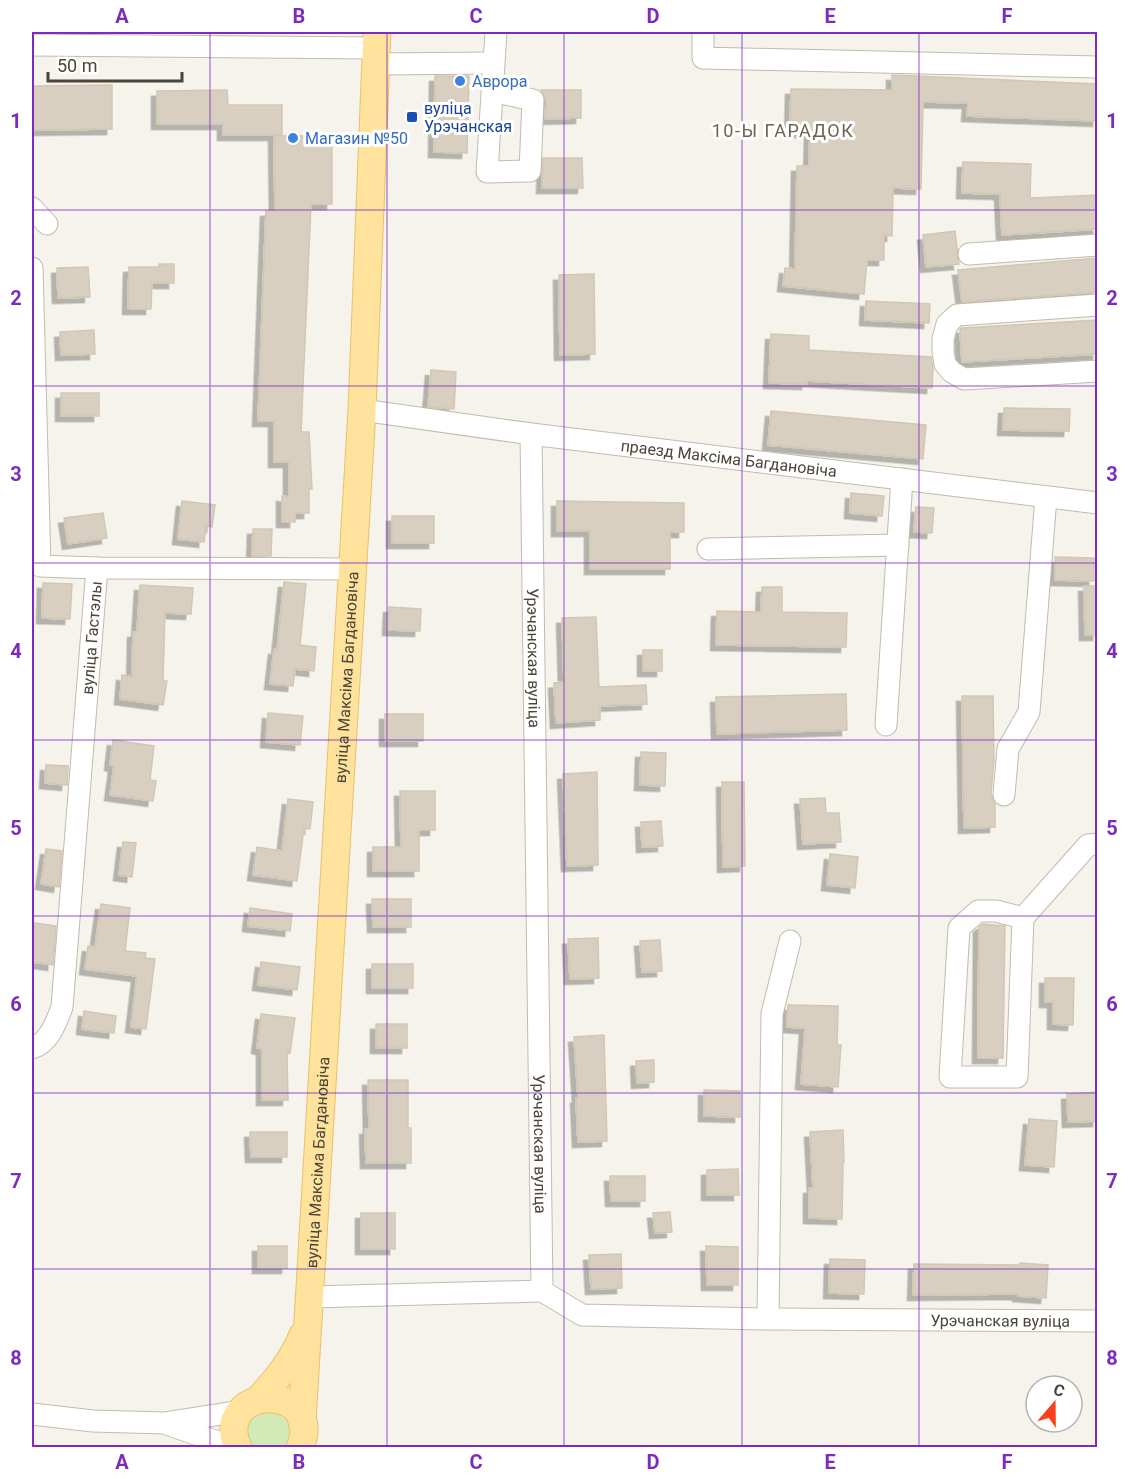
<svg xmlns="http://www.w3.org/2000/svg" width="1129" height="1479" viewBox="0 0 1129 1479" font-family="Roboto,sans-serif">
  <style>
    .green { fill: #d2eab5 }
    .building { fill: #d8cfc1; stroke: #d3c7b4; stroke-width: 1.5; filter: url(#shadow) }
    .lines { fill: none; stroke-linecap: round; stroke-linejoin: round }
    .minor-casing { stroke: #c2bbae; stroke-width: 23 }
    .major-casing { stroke: #e6c16a; stroke-width: 29 }
    .minor { stroke: #fff; stroke-width: 21 }
    .major { stroke: #ffe39c; stroke-width: 27 }
    .grid { fill: none; stroke: #7b2cbf; stroke-width: 1.5; stroke-opacity: 0.55 }
    .shop-dot { fill: #3f7fe0; stroke: #fff; stroke-width: 2 }
    .transit-dot { fill: #1a4fb4; stroke: #fff; stroke-width: 2 }
    .labels { text-anchor: middle; dominant-baseline: central; stroke-width: 6; stroke-linejoin: round; paint-order: stroke }
    .shop-label { font-size: 16px; fill: #366cbe; stroke: #fff; text-anchor: start }
    .transit-label { font-size: 16px; fill: #164399; stroke: #fff; text-anchor: start }
    .street-label { font-size: 16px; fill: #4b4439; stroke: #fff }
    .neighbourhood-label { font-size: 18px; letter-spacing: 1.5px; fill: #6e6250; stroke: #fff }
    .neatline { fill: none; stroke: #7b2cbf; stroke-width: 2 }
    .grid-label { font-size: 20px; text-anchor: middle; font-weight: bold; fill: #7b2cbf }
  </style>
  <defs>
    <filter id="shadow"><feDropShadow dx="-5.5" dy="5.5" stdDeviation="0" flood-color="#0004"/></filter>
  </defs>
  <rect width="100%" height="100%" fill="#f6f3ec"/>
  <path class="green" d="M277,1408L292,1425L287,1447H250L245,1422L249,1415Z"/>
  <path class="building" d="M892,75L1098,84V121L967,116L968,103L923,102L921,189L893,188L892,236L884,235V260H867L864,294L783,286L785,268L795,269L797,166H809L810,132H790L791,89L892,90Z
    M435,76H469L467,153L434,152Z
    M112,85V129L32,130V86Z
    M227,90L228,105H282V135H223V124H157V91Z
    M541,90H581V118L545,119L546,100Z
    M274,136H332V204H311L301,432H309L312,489H309V513H295V522H282V496L289,497V462H274V421H258L266,211H275Z
    M543,158H582L583,188H542Z
    M963,162L1031,164L1030,198L1098,195V229L1002,235L1000,194L962,193Z
    M955,231L959,264L926,267L923,235Z
    M1098,258V292L962,302L958,270Z
    M159,264H174V283H152L151,309H128L129,267H159Z
    M88,267L90,297L58,298L57,268Z
    M594,274L595,354L560,355L559,275Z
    M866,301L930,304L929,323L865,320Z
    M1098,320V354L962,362L960,329L962,328Z
    M94,330L95,354L61,355L60,332Z
    M771,334L809,336V350L931,357L933,368L932,388L807,381V384L769,383Z
    M431,370L456,372L454,409L428,407Z
    M61,393H99V416H61Z
    M1004,408L1070,409L1069,431L1003,430Z
    M771,411L926,425L923,459L768,445Z
    M851,493L884,496L882,516L850,513Z
    M182,501L215,505L212,527L206,526L204,542L178,539Z
    M557,501L684,503V532H670V569H590V531H557Z
    M916,507L934,508L932,533L914,532Z
    M103,513L107,538L68,544L64,518Z
    M392,516H434V543H392Z
    M253,529H272L271,556H252Z
    M1055,557L1094,558V581L1055,580Z
    M284,582L306,584L300,645L316,647L314,671L295,669L293,686L270,684L274,649L277,650Z
    M43,583L72,584L70,619L42,618Z
    M140,585L193,588L191,614L165,613L163,681H167L163,705L120,699L122,675L132,677L133,632H137Z
    M1084,586H1098V635H1085Z
    M762,587H782V612L847,613L846,647L716,645L717,611L761,612Z
    M389,607L421,609L420,631L388,630Z
    M596,617L599,687L646,685L647,704L600,706V720L556,723L554,683L564,682L562,618Z
    M643,650H662V671H643Z
    M846,694L847,730L717,734L716,697Z
    M962,696H993L994,760L991,794L995,803V827L964,828Z
    M268,713L303,716L300,745L266,742Z
    M385,714H423V741H385Z
    M113,740L154,746L150,780L156,781L153,801L110,795L114,766L110,765Z
    M641,752L666,753L665,786L640,785Z
    M46,765L68,766L67,785L45,783Z
    M597,772L598,865L567,866L563,774Z
    M722,782H744L745,866L723,867Z
    M400,791H435V830H419V871H373V847H401Z
    M825,798L826,813H839L841,842L803,844L800,799Z
    M288,799L313,802L310,829L304,828L297,881L253,875L257,847L282,851Z
    M661,821L663,846L642,847L641,822Z
    M123,842L136,843L132,877L119,875Z
    M46,849L62,851L59,887L41,884Z
    M830,854L858,857L855,888L827,885Z
    M372,899H411V927H373Z
    M101,904L130,908L125,951L146,953L145,958L155,959L146,1029L131,1027L137,976L85,969L88,946L95,947Z
    M250,908L292,914L290,931L248,926Z
    M34,923L56,926L53,965L32,962Z
    M983,924L1005,926L1003,1058H978L979,927Z
    M598,938L599,978L570,979L568,939Z
    M660,940L662,971L642,972L640,941Z
    M261,962L300,967L297,990L258,985Z
    M372,964H413V988H372Z
    M1045,978H1074L1073,1025L1053,1024V1002H1045Z
    M788,1005L838,1006L837,1045H841L838,1087L801,1084L805,1028L787,1027Z
    M84,1011L116,1016L114,1033L82,1029Z
    M261,1014L295,1018L290,1053L287,1052L288,1100H262V1049L257,1048Z
    M376,1024H407V1048H376Z
    M604,1035L607,1141L578,1142L576,1098H578L574,1037Z
    M654,1060V1082L637,1083L636,1061Z
    M368,1080H408V1128H411V1163H366L365,1129H369Z
    M704,1090L740,1091V1117L704,1116Z
    M1098,1092V1121L1068,1122L1067,1094Z
    M1029,1119L1057,1121L1054,1167L1025,1165Z
    M843,1130L844,1162H843L842,1219L809,1218V1188H813L810,1132Z
    M250,1132H287V1157H251Z
    M738,1169L739,1195H707V1170Z
    M610,1176H645V1201H611Z
    M670,1212L672,1232L655,1233L653,1213Z
    M361,1213H395V1249H361Z
    M258,1246H287V1268H258Z
    M706,1246L738,1247V1285H707Z
    M621,1254L622,1288L591,1289L589,1255Z
    M830,1259L865,1260L864,1294L829,1293Z
    M1020,1263L1048,1265L1046,1298L1018,1296V1294L913,1295L914,1264L1020,1265Z"/>
  <g class="lines">
    <g class="minor-casing">
      <g id="minor">
        <path d="M703,32V58L1098,67"/>
        <path d="M32,45L377,48"/>
        <path d="M376,64L493,63"/>
        <path d="M492,91L533,100L530,171L487,172L496,32"/>
        <path d="M32,208L47,224"/>
        <path d="M969,254L1098,245"/>
        <path d="M32,268L40,566L97,568L352,569"/>
        <path d="M1098,305L957,315L947,324L943,339V352L945,364L952,372L964,379L1098,371"/>
        <path id="s1" d="M362,410L531,434L1098,503"/>
        <path id="s2" d="M531,434L542,1291"/>
        <path d="M708,549L898,545"/>
        <path d="M886,725L902,479"/>
        <path d="M1004,795L1008,749L1029,712L1046,497"/>
        <path d="M1023,918L996,911H978L959,928L950,1077H1017L1023,918L1088,845L1098,844"/>
        <path id="s3" d="M32,1048C49,1043 56,1023 62,1007L97,568"/>
        <path id="s4" d="M542,1291L582,1315L768,1319L1098,1321"/>
        <path d="M310,1297L542,1291"/>
        <path d="M768,1319L772,1014L790,941"/>
        <path d="M32,1414L93,1421L164,1423L241,1411"/>
        <path d="M167,1424L235,1448"/>
      </g>
    </g>
    <g class="major-casing">
      <g id="major">
        <path d="M259,1399C277,1379 293,1360 303,1335"/>
        <path id="s5" d="M302,1422L362,410L377,32"/>
        <path d="M238,1448C211,1384 326,1381 300,1448"/>
      </g>
    </g>
    <use href="#minor" class="minor"/>
    <use href="#major" class="major"/>
  </g>
  <path class="grid" d="M210,32V1448M387,32V1448M564,32V1448M742,32V1448M919,32V1448M32,210H1098M32,386H1098M32,563H1098M32,740H1098M32,916H1098M32,1093H1098M32,1269H1098"/>
  <g class="shop-dot">
    <circle cx="460" cy="81" r="6"/>
    <circle cx="293" cy="138" r="6"/>
  </g>
  <rect class="transit-dot" x="406" y="111" width="12" height="12" rx="3"/>
  <g class="labels">
    <g class="shop-label">
      <text x="472" y="81">Аврора</text>
      <text x="305" y="138">Магазин №50</text>
    </g>
    <g class="transit-label">
      <text x="424" y="108">вуліца<tspan x="424" dy="18">Урэчанская</tspan></text>
    </g>
    <g class="street-label">
      <text stroke="none"><textPath href="#s1" startOffset="370">праезд Максіма Багдановіча</textPath></text>
      <text stroke="none"><textPath href="#s3" startOffset="423">вуліца Гастэлы</textPath></text>
      <text stroke="none"><textPath href="#s2" startOffset="224">Урэчанская вуліца</textPath></text>
      <text stroke="none"><textPath href="#s5" startOffset="746">вуліца Максіма Багдановіча</textPath></text>
      <text stroke="none"><textPath href="#s2" startOffset="710">Урэчанская вуліца</textPath></text>
      <text stroke="none"><textPath href="#s5" startOffset="260">вуліца Максіма Багдановіча</textPath></text>
      <text stroke="none"><textPath href="#s4" startOffset="465">Урэчанская вуліца</textPath></text>
    </g>
    <g class="neighbourhood-label">
      <text x="783" y="130">10-Ы ГАРАДОК</text>
    </g>
  </g>
  <rect width="1129" height="1479" fill="none" stroke="#ffffff" stroke-width="66"/>
  <g transform="translate(1054 1404) rotate(20)"><circle r="28" fill="#ffffff" stroke="#b7b4b0" stroke-width="1.5"/>
  <path d="M0-4.5L10 22L0 15L-10 22Z" fill="#fc3f1d"/>
  <text y="-9" font-size="16" font-weight="bold" text-anchor="middle" fill="#4b4439">С</text>
  </g>
  <path d="M48 72v9h134v-9" fill="none" stroke="#4b4439" stroke-width="3"/>
  <text x="57" y="72" font-size="18" fill="#4b4439" stroke="#ffffff" stroke-width="4.5" paint-order="stroke">50 m</text>
  <rect x="33" y="33" width="1063" height="1413" class="neatline"/>
  <g class="grid-label">
    <text x="122" y="23">A</text>
    <text x="299" y="23">B</text>
    <text x="476" y="23">C</text>
    <text x="653" y="23">D</text>
    <text x="830" y="23">E</text>
    <text x="1007" y="23">F</text>
    <text x="16" y="128">1</text>
    <text x="1112" y="128">1</text>
    <text x="16" y="305">2</text>
    <text x="1112" y="305">2</text>
    <text x="16" y="481">3</text>
    <text x="1112" y="481">3</text>
    <text x="16" y="658">4</text>
    <text x="1112" y="658">4</text>
    <text x="16" y="835">5</text>
    <text x="1112" y="835">5</text>
    <text x="16" y="1011">6</text>
    <text x="1112" y="1011">6</text>
    <text x="16" y="1188">7</text>
    <text x="1112" y="1188">7</text>
    <text x="16" y="1365">8</text>
    <text x="1112" y="1365">8</text>
    <text x="122" y="1469">A</text>
    <text x="299" y="1469">B</text>
    <text x="476" y="1469">C</text>
    <text x="653" y="1469">D</text>
    <text x="830" y="1469">E</text>
    <text x="1007" y="1469">F</text>
  </g>
</svg>
